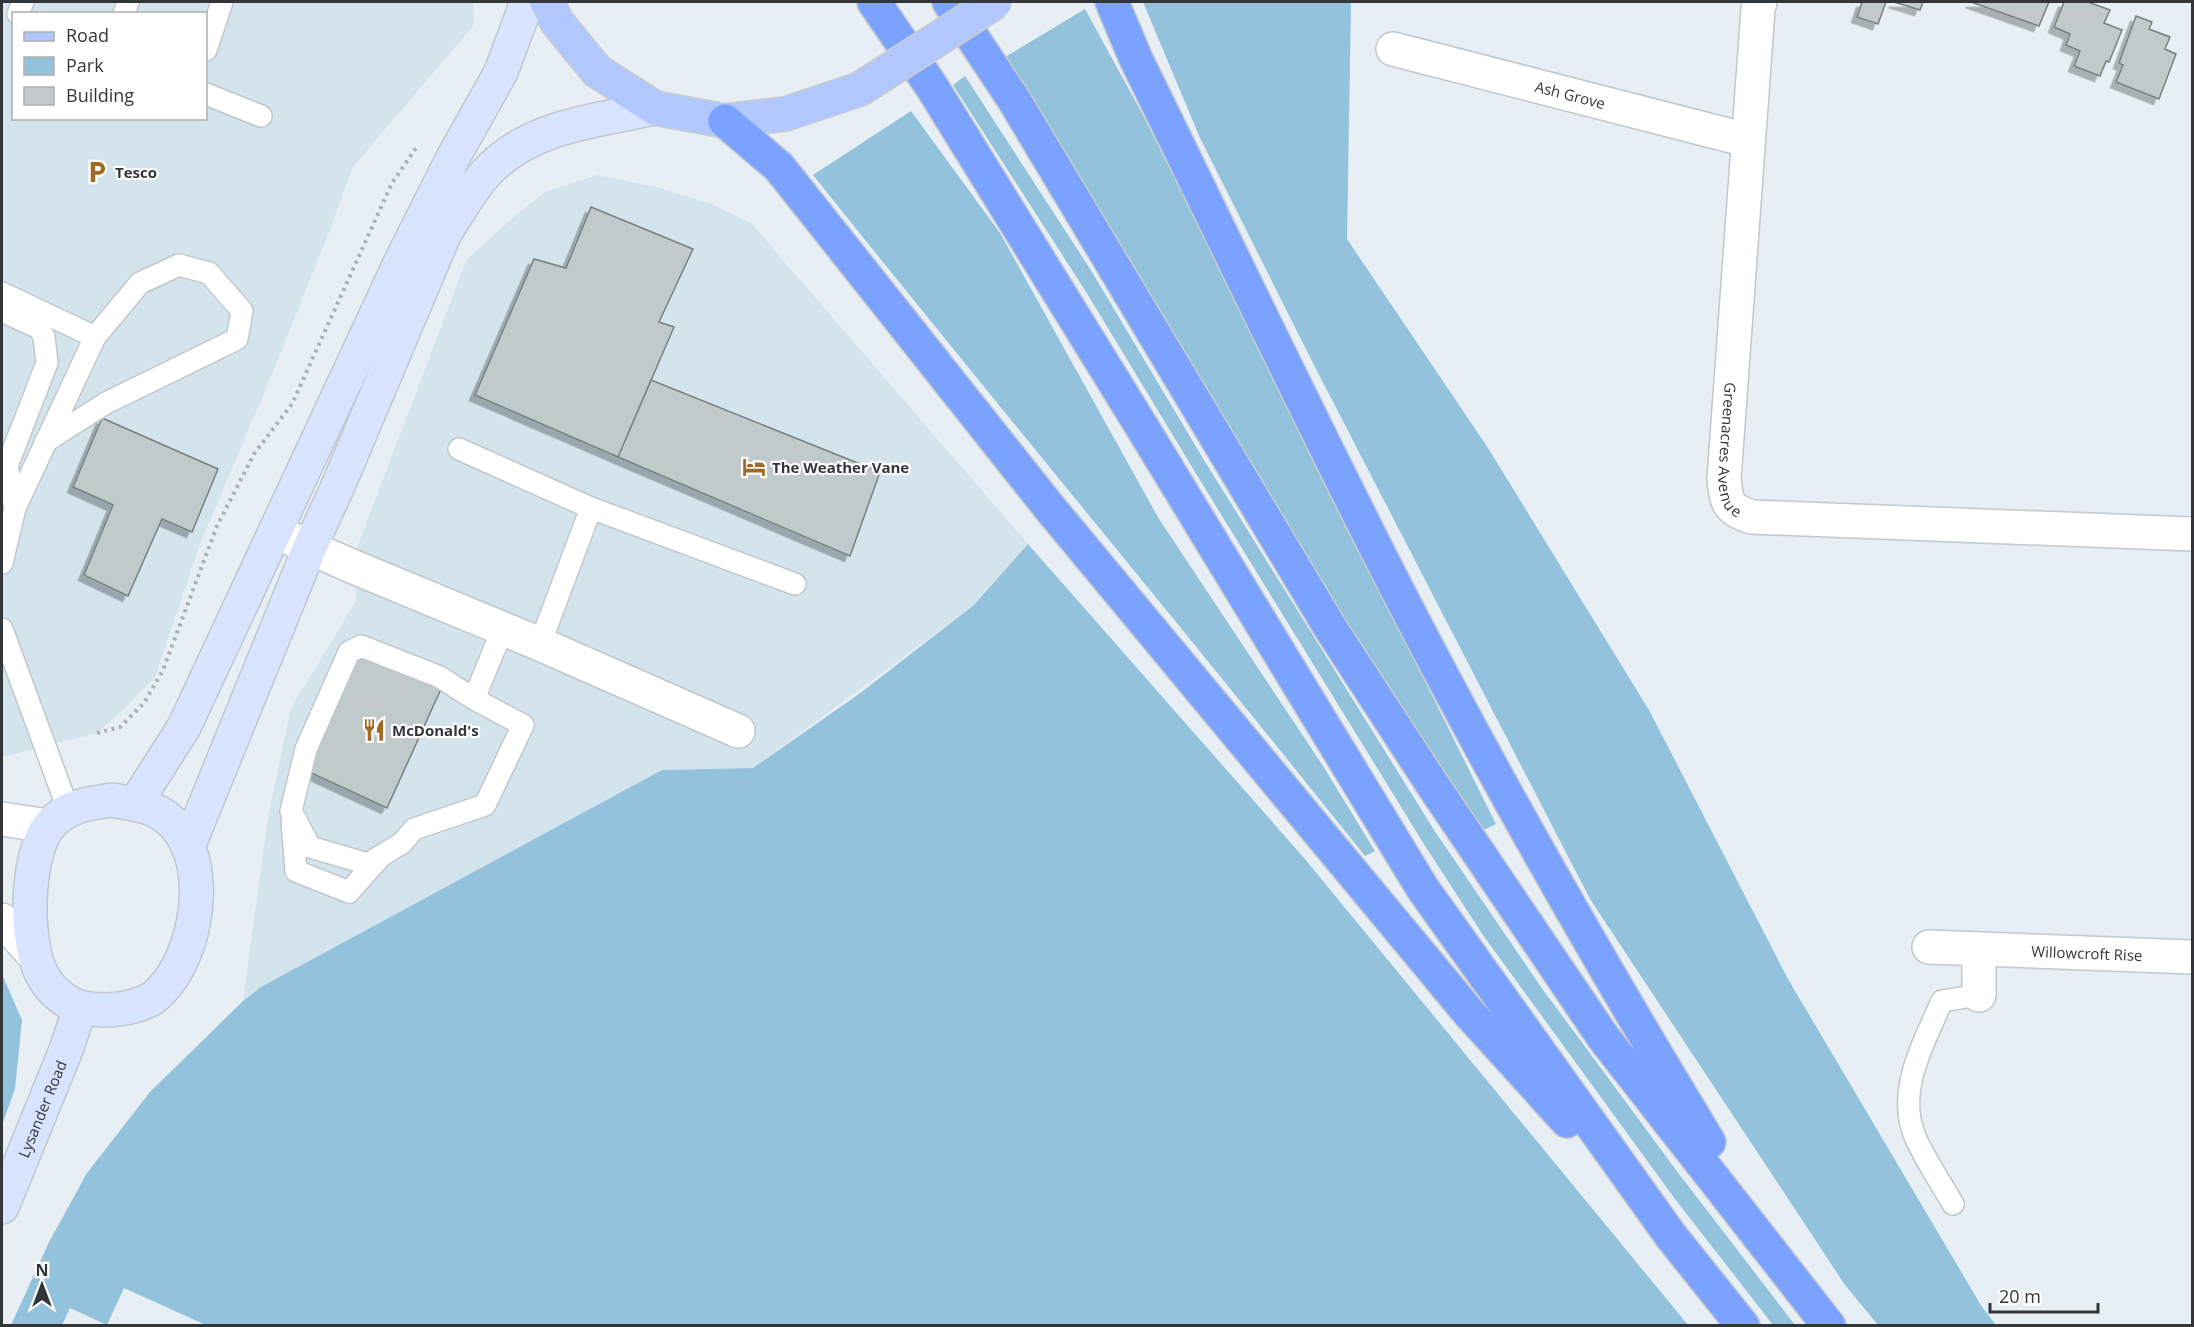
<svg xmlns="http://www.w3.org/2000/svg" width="2194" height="1327" viewBox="0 0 2194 1327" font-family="'Open Sans',sans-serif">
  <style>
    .built { fill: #d4e4ed; fill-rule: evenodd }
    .green { fill: #93c2dc }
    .building { fill: #c1cacb; stroke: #778080; stroke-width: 1.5; filter: url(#shadow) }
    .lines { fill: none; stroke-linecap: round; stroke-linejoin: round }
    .lane-casing { stroke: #c0c8cc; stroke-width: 24 }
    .street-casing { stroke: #c0c8cc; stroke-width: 36 }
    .secondary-casing { stroke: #c0c8cc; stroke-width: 36 }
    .primary-casing { stroke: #cacbcb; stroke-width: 36 }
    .highway-casing { stroke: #cacbcb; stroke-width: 36 }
    .path { stroke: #a9b0b4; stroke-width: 4; stroke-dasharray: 3 4.5; stroke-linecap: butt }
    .lane { stroke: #fff; stroke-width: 21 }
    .street { stroke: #fff; stroke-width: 33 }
    .secondary { stroke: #d8e3ff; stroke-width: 33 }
    .primary { stroke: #b0c7ff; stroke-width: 33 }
    .highway { stroke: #7ca2ff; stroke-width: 33 }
    .primary-bridge-casing { stroke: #cacbcb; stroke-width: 36; stroke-linecap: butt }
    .primary-bridge { stroke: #b0c7ff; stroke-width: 33 }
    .labels { text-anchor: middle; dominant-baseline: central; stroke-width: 4.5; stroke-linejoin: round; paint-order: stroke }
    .street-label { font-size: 15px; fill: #333638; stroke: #fff }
    .poi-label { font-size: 15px; font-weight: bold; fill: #333638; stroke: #fff; text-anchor: start }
  </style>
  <defs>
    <filter id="shadow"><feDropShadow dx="-5.5" dy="5.5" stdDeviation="0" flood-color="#0004"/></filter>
  </defs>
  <rect width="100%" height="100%" fill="#e7eff4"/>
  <path class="built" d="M2,2H473L474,25L352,168L330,230L275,367L198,549L155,677L123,710L97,733L2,757ZM14,14H206V118H14Z
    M597,175L656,187L711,204L751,223L1028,544L974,605L753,768L662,770L243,1001L268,817L291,708L356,601L355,553L467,259L515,216L545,192Z"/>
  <path class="green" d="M1143,2H1351L1347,239L1488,448L1649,710L1788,979L1982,1307L1996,1325H1878L1845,1285L1590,899L1315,367L1200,138Z
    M1085,9L1143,115L1496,824L1479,832L1394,703L1005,57Z
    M965,76L1092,272L1204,460L1434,830L1541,987L1676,1170L1795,1325H1773L1675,1199L1485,938L1427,849L1195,472L1088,295L953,85Z
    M911,111L1000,233L1159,519L1323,766L1375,851L1365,856C1183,628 996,404 813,175Z
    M1028,544L1304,858L1688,1325L208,1326L124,1288L107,1325L70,1308L62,1325H11L49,1242L87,1173L150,1092L243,1001L261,987L662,770L753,768L859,694L974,605Z
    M2,974L22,1020L15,1089L2,1125Z"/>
  <path class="building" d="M1862,2H1886L1878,24L1857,17Z
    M1894,2H1923L1920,10Z
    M1971,2H2049L2039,26Z
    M2064,2H2088L2110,10L2104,23L2122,30L2109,62L2106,61L2100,76L2074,66L2080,51L2066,45L2070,34L2054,27Z
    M2136,16L2152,22L2149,29L2170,37L2165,49L2176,54L2159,99L2116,82L2123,65L2119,63Z
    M591,207L693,249L659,322L674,327L618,457L475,395L534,259L566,268Z
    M651,380L880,472L850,556L618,457Z
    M102,418L218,469L192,532L162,519L128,596L84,575L113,505L73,487Z
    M358,653L441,689L387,808L307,771Z"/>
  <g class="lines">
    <g class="lane-casing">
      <path id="lane" d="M18,14L23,2
        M124,14L128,2
        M206,50L222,2
        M206,94L261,116
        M2,293L95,337
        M2,311L39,328L44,337L47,363L7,466L15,508
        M459,449L591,508
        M2,563L15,508L95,337L140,283L179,265L209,273L242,311L237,339L106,403L45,442
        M2,629L68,809
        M540,644L591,508L795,584
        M361,646L440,677L474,699L523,725L485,805L414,829L402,843L368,864L310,847L291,811L306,749L349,652Z
        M474,699L503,628
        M292,821L296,871L349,892L381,856
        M1953,1204C1941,1183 1926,1161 1916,1139C1895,1092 1923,1045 1942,1001L1979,995"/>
    </g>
    <g class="street-casing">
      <g id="street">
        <path id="s1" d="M1760,2L1758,9L1724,479C1727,504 1727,508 1751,517L2192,534"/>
        <path id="s2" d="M1393,49L1747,140"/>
        <path d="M276,532L349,565L540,644L738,731"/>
        <path d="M2,819L49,826"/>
        <path d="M2,920L34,955"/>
        <path id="s3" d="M1929,947L2192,957"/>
        <path d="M1979,949V995"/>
      </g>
    </g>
    <g class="secondary-casing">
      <g id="secondary">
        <path d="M112,800C127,803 146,804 160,813C214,845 201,943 166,985C162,989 158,995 153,998C133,1010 106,1012 83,1008C68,1005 51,991 44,978C24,947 25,854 50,825C66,806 89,803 112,800Z"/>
        <path d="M135,804L184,727L403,257L455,154L501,72L527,2"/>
        <path d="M188,847L310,547L338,486L444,235C457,214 474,184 492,167C535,125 600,120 655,108"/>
        <path id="s4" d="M2,1207L66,1050L80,1008"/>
      </g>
    </g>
    <g class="primary-casing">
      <path id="primary" d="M547,2L557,22L597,71L655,108L725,121L785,114L860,89"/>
    </g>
    <g class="highway-casing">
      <path id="highway" d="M874,2L932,87L1142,427L1423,889L1671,1236L1743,1326
        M949,2L1014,100L1331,629L1432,784L1603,1037L1829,1326
        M1112,2L1136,59C1224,238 1309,418 1400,595C1496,781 1600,963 1709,1142
        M725,121L779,167L1049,507L1469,1013L1567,1121"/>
    </g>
    <path class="path" d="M97,733L120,727L144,703L163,670L217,526L254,454L292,404L392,183L416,148"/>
    <use href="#lane" class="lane"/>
    <use href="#street" class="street"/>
    <use href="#secondary" class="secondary"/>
    <use href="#primary" class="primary"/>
    <use href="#highway" class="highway"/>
    <g class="primary-bridge-casing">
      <path id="primary-bridge" d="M860,89L995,2"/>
    </g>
    <use href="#primary-bridge" class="primary-bridge"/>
  </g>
  <defs>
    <g id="parking-bare" transform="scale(1.8)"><path d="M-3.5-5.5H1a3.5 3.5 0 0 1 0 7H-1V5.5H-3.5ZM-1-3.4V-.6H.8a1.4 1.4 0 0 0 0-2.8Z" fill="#a06a24" stroke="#fff" stroke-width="2.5" paint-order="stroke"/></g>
    <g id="hotel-bare" transform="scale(1.8)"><path d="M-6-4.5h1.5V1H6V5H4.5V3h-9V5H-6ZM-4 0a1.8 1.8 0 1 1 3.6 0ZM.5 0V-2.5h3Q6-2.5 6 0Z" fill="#a06a24" stroke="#fff" stroke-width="2.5" paint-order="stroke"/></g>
    <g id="restaurant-bare" transform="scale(1.8)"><path d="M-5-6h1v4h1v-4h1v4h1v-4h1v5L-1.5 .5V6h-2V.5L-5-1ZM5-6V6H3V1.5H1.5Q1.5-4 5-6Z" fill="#a06a24" stroke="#fff" stroke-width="2.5" paint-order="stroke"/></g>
  </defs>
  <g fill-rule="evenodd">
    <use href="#parking-bare" x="97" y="172"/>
    <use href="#hotel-bare" x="754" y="467"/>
    <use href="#restaurant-bare" x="374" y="730"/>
  </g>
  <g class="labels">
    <g class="street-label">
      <text stroke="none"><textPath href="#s2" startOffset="183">Ash Grove</textPath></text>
      <text stroke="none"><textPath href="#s1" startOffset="450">Greenacres Avenue</textPath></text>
      <text stroke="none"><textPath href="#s3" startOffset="158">Willowcroft Rise</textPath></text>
      <text stroke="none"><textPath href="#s4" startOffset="106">Lysander Road</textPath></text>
    </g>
    <g class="poi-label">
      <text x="115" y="172">Tesco</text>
      <text x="772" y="467">The Weather Vane</text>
      <text x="392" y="730">McDonald's</text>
    </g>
  </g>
  <rect width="2194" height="1327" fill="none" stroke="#333638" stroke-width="6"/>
  <rect x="12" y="12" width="195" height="108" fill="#ffffff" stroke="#adafaf" stroke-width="1.5"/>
  <rect x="24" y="32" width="30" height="9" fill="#b0c7ff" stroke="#adafaf" stroke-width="1.5"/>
  <text x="66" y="42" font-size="18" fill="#333638">Road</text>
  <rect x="24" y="57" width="30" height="18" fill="#93c2dc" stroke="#adafaf" stroke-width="1.5"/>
  <text x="66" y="72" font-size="18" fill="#333638">Park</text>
  <rect x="24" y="87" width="30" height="18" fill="#c1cacb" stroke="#adafaf" stroke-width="1.5"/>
  <text x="66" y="102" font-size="18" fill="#333638">Building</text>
  <g transform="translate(42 1285)" stroke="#ffffff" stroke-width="4.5" paint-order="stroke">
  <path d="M0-4.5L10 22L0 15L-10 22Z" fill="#333638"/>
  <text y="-9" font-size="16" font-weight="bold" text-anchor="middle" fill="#333638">N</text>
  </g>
  <path d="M1990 1303v9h108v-9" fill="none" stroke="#333638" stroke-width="3"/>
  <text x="1999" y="1303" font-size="18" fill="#333638" stroke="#ffffff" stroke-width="4.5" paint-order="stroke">20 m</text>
</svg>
